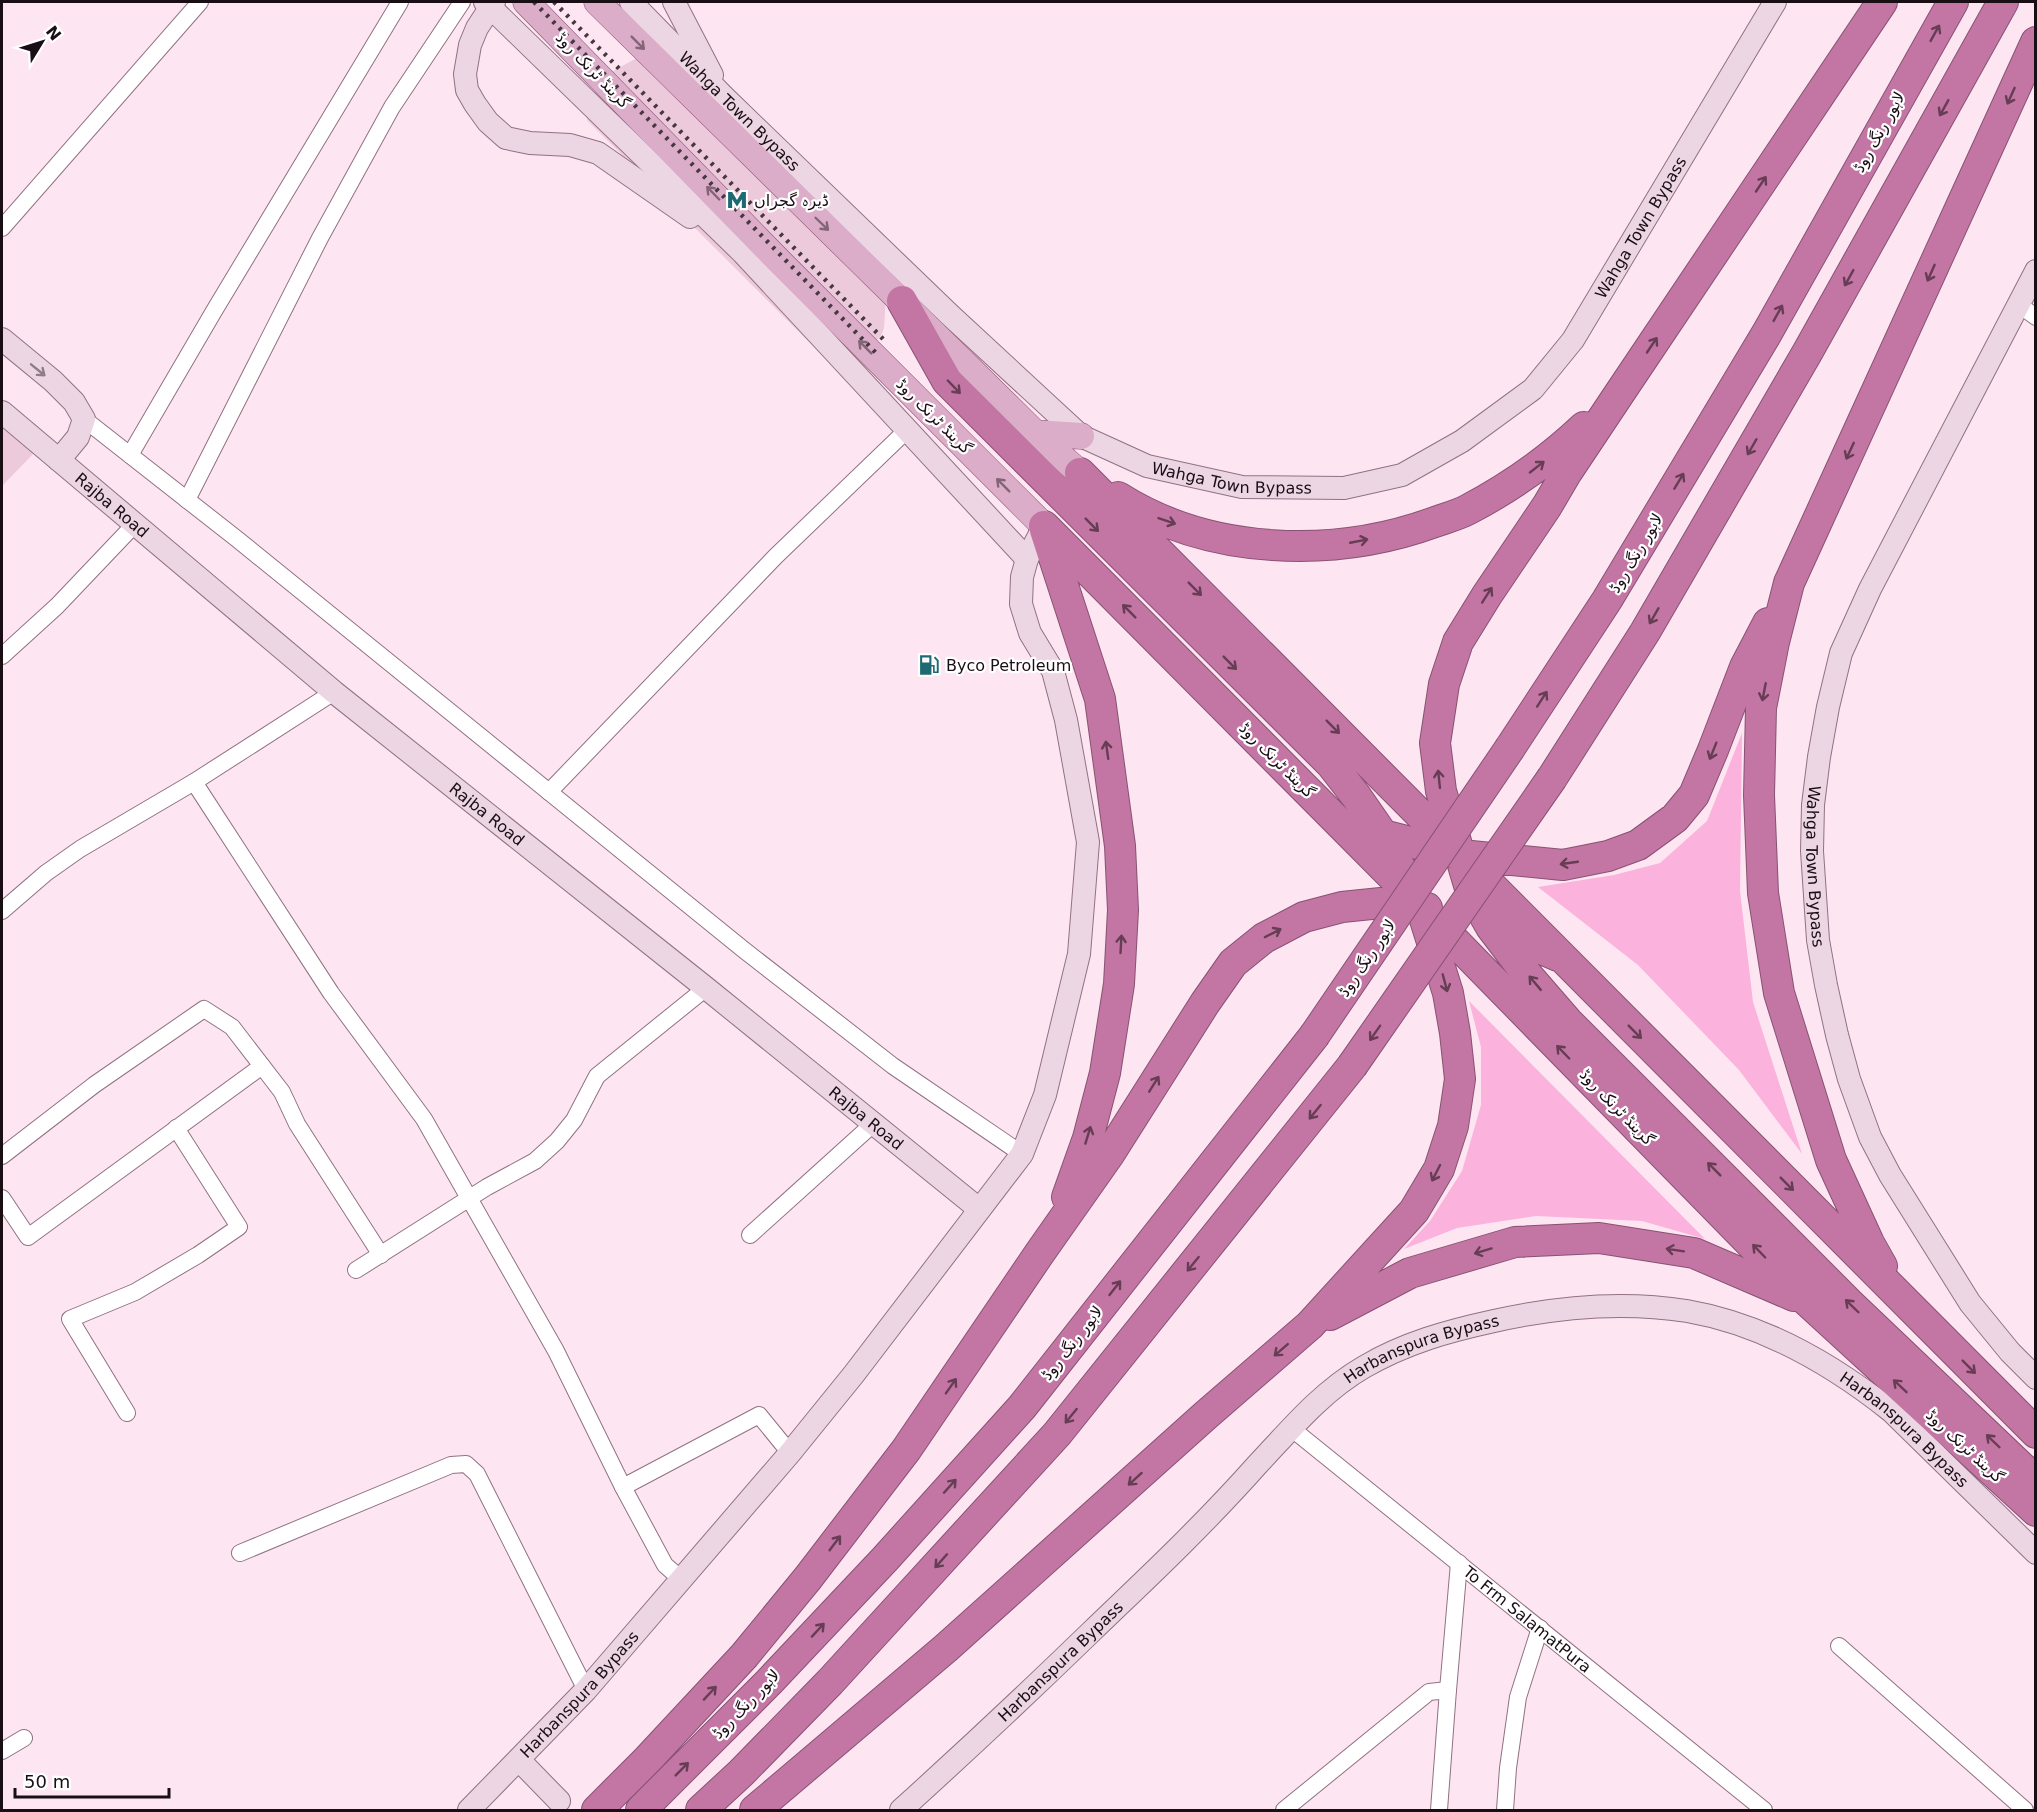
<svg xmlns="http://www.w3.org/2000/svg" width="2037" height="1812" viewBox="0 0 2037 1812" font-family="'DejaVu Sans','Noto Naskh Arabic',sans-serif">
  <style>
    .green { fill: #fbb2dc }
    .building { fill: #edc9dc }
    .lines { fill: none; stroke-linecap: round; stroke-linejoin: round }
    .street-casing { stroke: #917183; stroke-width: 18 }
    .secondary-casing { stroke: #917183; stroke-width: 24 }
    .primary-casing { stroke: #885272; stroke-width: 27 }
    .highway-casing { stroke: #885272; stroke-width: 32 }
    .street { stroke: #fff; stroke-width: 16 }
    .secondary { stroke: #edd6e4; stroke-width: 22 }
    .primary { stroke: #dbadc8; stroke-width: 26 }
    .highway { stroke: #c376a4; stroke-width: 30 }
    .rail { stroke: #463840; stroke-width: 4.5; stroke-dasharray: 3 6; stroke-linecap: butt }
    .highway-bridge-casing { stroke: #885272; stroke-width: 32; stroke-linecap: butt }
    .highway-bridge { stroke: #c376a4; stroke-width: 30 }
    .oneway { stroke: #663d55 }
    .oneway2 { stroke: #846577 }
    .oneway3 { stroke: #8e7c87 }
    .labels { text-anchor: middle; dominant-baseline: central; stroke-width: 4.5; stroke-linejoin: round; paint-order: stroke }
    .street-label { font-size: 16px; fill: #1a0e15; stroke: #fff }
    .poi-label { font-size: 16px; fill: #1a0e15; stroke: #fff; text-anchor: start }
  </style>
  <rect width="100%" height="100%" fill="#fde6f2"/>
  <path class="green" d="M1742,733L1740,891L1753,1002L1802,1154L1739,1070L1638,965L1538,887L1614,875L1660,863L1707,821Z
    M1469,1001L1705,1239L1642,1221L1536,1216L1457,1228L1404,1249L1430,1221L1462,1171L1481,1105V1047Z"/>
  <path class="building" d="M649,55L886,298L884,328L881,336L874,343L851,353L830,356L821,354L587,120L591,97L613,71L635,59Z
    M2,425L35,452L2,486Z"/>
  <g class="lines">
    <g class="street-casing">
      <g id="street">
        <path d="M2,228L200,2"/>
        <path d="M2019,305L2036,317"/>
        <path d="M84,419L237,539L744,950L893,1066L1022,1154"/>
        <path d="M130,455L214,311L400,2"/>
        <path d="M187,500L320,238L392,107L462,2"/>
        <path d="M2,656L57,606L135,524"/>
        <path d="M334,692L194,782L331,993L424,1119L556,1351L623,1487L665,1565L682,1580"/>
        <path d="M549,792L776,556L907,430"/>
        <path d="M2,911L46,873L80,849L194,782"/>
        <path d="M2,1156L94,1085L204,1009L232,1027L282,1092L297,1124L381,1255"/>
        <path d="M2,1198L28,1237L262,1066"/>
        <path d="M750,1235L873,1124"/>
        <path d="M356,1270L487,1187L535,1161L557,1141L574,1120L597,1076L706,988"/>
        <path d="M127,1413L70,1319L135,1292L198,1255L239,1227L176,1128"/>
        <path id="s1" d="M1291,1428L1764,1810"/>
        <path d="M623,1487L759,1415L790,1453"/>
        <path d="M240,1553L451,1465L466,1464L477,1474L586,1690"/>
        <path d="M1839,1646L2025,1810"/>
        <path d="M1448,1690L1459,1563"/>
        <path d="M2,1751L24,1738"/>
        <path d="M1284,1810L1429,1692L1448,1690L1439,1810"/>
        <path d="M1505,1810L1508,1768L1518,1697L1540,1628"/>
      </g>
    </g>
    <g class="secondary-casing">
      <g id="secondary">
        <path d="M485,2L743,253L1027,559"/>
        <path d="M494,2L477,28L470,45L465,74L467,90L475,104L488,122L506,138L530,143L570,145L598,153L690,217"/>
        <path id="s2" d="M631,2L723,96L950,315L1081,436L1147,466L1242,487L1344,488L1402,475L1462,441L1533,389L1573,340L1775,2"/>
        <path d="M674,2L712,75"/>
        <path id="s3" d="M2036,271L1870,589L1841,653L1828,707L1819,757L1813,805L1812,851L1818,940L1826,985L1837,1035L1849,1079L1870,1137L1890,1175L1970,1303L2010,1352L2036,1378"/>
        <path d="M2,339L53,381L74,402L84,419L78,437L59,460"/>
        <path id="s4" d="M2,412L334,692L706,988L979,1209"/>
        <path d="M519,1760L559,1801"/>
        <path id="s5" d="M469,1810L586,1690L790,1453L854,1374L1022,1154L1045,1095L1079,954L1088,842L1066,720L1053,671L1030,633L1021,604L1022,577L1027,559L1044,526"/>
        <path id="s6" d="M901,1810C965,1752 1028,1693 1091,1632C1121,1603 1152,1574 1182,1544C1208,1518 1233,1492 1257,1465C1290,1430 1321,1392 1364,1367C1405,1343 1448,1331 1494,1321C1556,1307 1624,1301 1687,1311C1762,1324 1832,1364 1891,1411L2036,1553"/>
      </g>
    </g>
    <g class="primary-casing">
      <path id="primary" d="M526,2L782,264L1044,526
        M597,2L1035,433L1080,473
        M1035,433L1081,436"/>
    </g>
    <g class="highway-casing">
      <path id="highway" d="M1882,2L1619,394L1567,472L1547,506L1487,595L1458,642L1444,684L1435,743L1441,791L1471,892L1491,927L1529,977L1568,1022L1849,1303L2036,1481
        M1080,473L2036,1433
        M1118,497C1209,555 1334,559 1435,522C1446,518 1458,515 1469,509C1511,487 1549,460 1584,427
        M1044,526L1395,879
        M1045,530L1100,699L1120,846L1123,910L1119,984L1105,1073L1088,1138L1067,1197
        M1510,748L1607,600L1767,333L1953,2
        M1552,778L1645,632L1807,353L2003,2
        M1371,830L1383,835L1461,855L1563,865L1608,856L1638,845L1675,818L1694,795L1713,750L1745,667L1768,623
        M1428,914L1808,1302L2036,1511
        M1493,928L1558,956
        M1882,1266L1869,1243L1831,1160L1779,993L1763,893L1759,795L1761,708L1774,642L1789,583L2036,42
        M1330,1315L1410,1273L1515,1242L1599,1238L1694,1253L1794,1296
        M597,1810L648,1759L744,1656L808,1578L906,1450L1039,1254L1110,1153L1205,1003L1233,963L1264,938L1304,917L1342,907L1381,903L1427,908
        M641,1810L769,1682L885,1559L1022,1407L1314,1036
        M701,1810L741,1773L830,1682L1057,1434L1352,1066
        M755,1810L946,1648L1206,1415L1310,1325L1414,1211L1439,1169L1453,1126L1460,1079L1455,1033L1448,993L1421,907L1383,835L1356,796L1331,764L947,381L902,301"/>
    </g>
    <use href="#street" class="street"/>
    <use href="#secondary" class="secondary"/>
    <use href="#primary" class="primary"/>
    <use href="#highway" class="highway"/>
    <path class="rail" d="M534,2L876,353
      M554,2L885,341"/>
    <g class="highway-bridge-casing">
      <path id="highway-bridge" d="M1314,1036L1510,748
        M1352,1066L1552,778"/>
    </g>
    <use href="#highway-bridge" class="highway-bridge"/>
  </g>
  <defs><path id="oneway-shaft" d="M-6 0H5M1.5-3L5.5 0L1.5 3" fill="none" stroke-width="1.6" stroke-linecap="round" stroke-linejoin="round" transform="scale(1.5)"/></defs>
  <g class="oneway">
    <use href="#oneway-shaft" transform="translate(1935 33) rotate(-61)"/>
    <use href="#oneway-shaft" transform="translate(2011 96) rotate(114)"/>
    <use href="#oneway-shaft" transform="translate(1944 108) rotate(119)"/>
    <use href="#oneway-shaft" transform="translate(1761 184) rotate(-56)"/>
    <use href="#oneway-shaft" transform="translate(1931 273) rotate(114)"/>
    <use href="#oneway-shaft" transform="translate(1849 278) rotate(119)"/>
    <use href="#oneway-shaft" transform="translate(1778 313) rotate(-61)"/>
    <use href="#oneway-shaft" transform="translate(1652 345) rotate(-56)"/>
    <use href="#oneway-shaft" transform="translate(954 387) rotate(46)"/>
    <use href="#oneway-shaft" transform="translate(1752 447) rotate(120)"/>
    <use href="#oneway-shaft" transform="translate(1850 451) rotate(115)"/>
    <use href="#oneway-shaft" transform="translate(1537 467) rotate(-38)"/>
    <use href="#oneway-shaft" transform="translate(1679 481) rotate(-59)"/>
    <use href="#oneway-shaft" transform="translate(1167 521) rotate(19)"/>
    <use href="#oneway-shaft" transform="translate(1092 525) rotate(45)"/>
    <use href="#oneway-shaft" transform="translate(1359 541) rotate(-11)"/>
    <use href="#oneway-shaft" transform="translate(1195 589) rotate(45)"/>
    <use href="#oneway-shaft" transform="translate(1487 595) rotate(-57)"/>
    <use href="#oneway-shaft" transform="translate(1129 611) rotate(-135)"/>
    <use href="#oneway-shaft" transform="translate(1654 616) rotate(120)"/>
    <use href="#oneway-shaft" transform="translate(1230 663) rotate(45)"/>
    <use href="#oneway-shaft" transform="translate(1764 692) rotate(101)"/>
    <use href="#oneway-shaft" transform="translate(1542 699) rotate(-57)"/>
    <use href="#oneway-shaft" transform="translate(1333 727) rotate(45)"/>
    <use href="#oneway-shaft" transform="translate(1107 750) rotate(-98)"/>
    <use href="#oneway-shaft" transform="translate(1713 751) rotate(112)"/>
    <use href="#oneway-shaft" transform="translate(1439 779) rotate(-96)"/>
    <use href="#oneway-shaft" transform="translate(1569 863) rotate(172)"/>
    <use href="#oneway-shaft" transform="translate(1273 933) rotate(-27)"/>
    <use href="#oneway-shaft" transform="translate(1121 944) rotate(-87)"/>
    <use href="#oneway-shaft" transform="translate(1445 983) rotate(75)"/>
    <use href="#oneway-shaft" transform="translate(1535 983) rotate(-130)"/>
    <use href="#oneway-shaft" transform="translate(1635 1032) rotate(45)"/>
    <use href="#oneway-shaft" transform="translate(1375 1033) rotate(125)"/>
    <use href="#oneway-shaft" transform="translate(1563 1052) rotate(-134)"/>
    <use href="#oneway-shaft" transform="translate(1154 1084) rotate(-58)"/>
    <use href="#oneway-shaft" transform="translate(1315 1112) rotate(129)"/>
    <use href="#oneway-shaft" transform="translate(1088 1135) rotate(-73)"/>
    <use href="#oneway-shaft" transform="translate(1714 1169) rotate(-135)"/>
    <use href="#oneway-shaft" transform="translate(1436 1173) rotate(117)"/>
    <use href="#oneway-shaft" transform="translate(1787 1184) rotate(45)"/>
    <use href="#oneway-shaft" transform="translate(1675 1250) rotate(-171)"/>
    <use href="#oneway-shaft" transform="translate(1483 1251) rotate(163)"/>
    <use href="#oneway-shaft" transform="translate(1759 1251) rotate(-134)"/>
    <use href="#oneway-shaft" transform="translate(1193 1264) rotate(129)"/>
    <use href="#oneway-shaft" transform="translate(1115 1288) rotate(-52)"/>
    <use href="#oneway-shaft" transform="translate(1852 1306) rotate(-136)"/>
    <use href="#oneway-shaft" transform="translate(1281 1350) rotate(139)"/>
    <use href="#oneway-shaft" transform="translate(1969 1367) rotate(45)"/>
    <use href="#oneway-shaft" transform="translate(951 1386) rotate(-55)"/>
    <use href="#oneway-shaft" transform="translate(1900 1386) rotate(-137)"/>
    <use href="#oneway-shaft" transform="translate(1071 1416) rotate(129)"/>
    <use href="#oneway-shaft" transform="translate(1993 1441) rotate(-136)"/>
    <use href="#oneway-shaft" transform="translate(1135 1479) rotate(138)"/>
    <use href="#oneway-shaft" transform="translate(950 1486) rotate(-48)"/>
    <use href="#oneway-shaft" transform="translate(835 1543) rotate(-53)"/>
    <use href="#oneway-shaft" transform="translate(941 1561) rotate(132)"/>
    <use href="#oneway-shaft" transform="translate(818 1630) rotate(-47)"/>
    <use href="#oneway-shaft" transform="translate(710 1693) rotate(-47)"/>
    <use href="#oneway-shaft" transform="translate(682 1769) rotate(-45)"/>
  </g>
  <g class="oneway2">
    <use href="#oneway-shaft" transform="translate(638 43) rotate(45)"/>
    <use href="#oneway-shaft" transform="translate(713 193) rotate(-134)"/>
    <use href="#oneway-shaft" transform="translate(822 224) rotate(44)"/>
    <use href="#oneway-shaft" transform="translate(865 347) rotate(-135)"/>
    <use href="#oneway-shaft" transform="translate(1003 485) rotate(-135)"/>
  </g>
  <use class="oneway3" href="#oneway-shaft" transform="translate(38 370) rotate(39)"/>
  <defs>
    <g id="metro-bare" transform="scale(1.62)"><path d="M-5.5 5V-5H-3L0 0L3-5H5.5V5H3V-.5L0 4L-3-.5V5Z" fill="#1f6a72" stroke="#fff" stroke-width="2.5" paint-order="stroke"/></g>
    <g id="fuel-bare" transform="scale(1.62)"><path d="M-5.5-6h7V0h2V4h1.3V-2.5L3-4.5l.8-.8L6-3V5H2.5V1h-1V6h-7ZM-4.2-4.7v3.2H.2V-4.7Z" fill="#1f6a72" stroke="#fff" stroke-width="2.5" paint-order="stroke"/></g>
  </defs>
  <g fill-rule="evenodd">
    <use href="#metro-bare" x="737" y="200"/>
    <use href="#fuel-bare" x="929" y="665"/>
  </g>
  <g class="labels">
    <g class="street-label">
      <text transform="translate(593 70) rotate(46)">گرینڈ ٹرنک روڈ</text>
      <text stroke="none"><textPath href="#s2" startOffset="154">Wahga Town Bypass</textPath></text>
      <text transform="translate(1879 132) rotate(-61)">لاہور رنگ روڈ</text>
      <text stroke="none"><textPath href="#s2" startOffset="1308">Wahga Town Bypass</textPath></text>
      <text transform="translate(934 416) rotate(45)">گرینڈ ٹرنک روڈ</text>
      <text stroke="none"><textPath href="#s2" startOffset="784">Wahga Town Bypass</textPath></text>
      <text stroke="none"><textPath href="#s4" startOffset="144">Rajba Road</textPath></text>
      <text transform="translate(1636 553) rotate(-59)">لاہور رنگ روڈ</text>
      <text transform="translate(1277 760) rotate(45)">گرینڈ ٹرنک روڈ</text>
      <text stroke="none"><textPath href="#s4" startOffset="630">Rajba Road</textPath></text>
      <text stroke="none"><textPath href="#s3" startOffset="645">Wahga Town Bypass</textPath></text>
      <text transform="translate(1367 958) rotate(-56)">لاہور رنگ روڈ</text>
      <text transform="translate(1617 1107) rotate(46)">گرینڈ ٹرنک روڈ</text>
      <text stroke="none"><textPath href="#s4" startOffset="1116">Rajba Road</textPath></text>
      <text transform="translate(1072 1343) rotate(-52)">لاہور رنگ روڈ</text>
      <text stroke="none"><textPath href="#s6" startOffset="702">Harbanspura Bypass</textPath></text>
      <text stroke="none"><textPath href="#s6" startOffset="1226">Harbanspura Bypass</textPath></text>
      <text transform="translate(1965 1446) rotate(43)">گرینڈ ٹرنک روڈ</text>
      <text stroke="none"><textPath href="#s1" startOffset="304">To Frm SalamatPura</textPath></text>
      <text stroke="none"><textPath href="#s6" startOffset="218">Harbanspura Bypass</textPath></text>
      <text stroke="none"><textPath href="#s5" startOffset="160">Harbanspura Bypass</textPath></text>
      <text transform="translate(746 1704) rotate(-46)">لاہور رنگ روڈ</text>
    </g>
    <g class="poi-label">
      <text x="754" y="200">ڈیرہ گجراں</text>
      <text x="946" y="665">Byco Petroleum</text>
    </g>
  </g>
  <rect width="2037" height="1812" fill="none" stroke="#1a0e15" stroke-width="6"/>
  <g transform="translate(42 42) rotate(52)" stroke="#ffffff" stroke-width="4.5" paint-order="stroke">
  <path d="M0-4.5L10 22L0 15L-10 22Z" fill="#1a0e15"/>
  <text y="-9" font-size="16" font-weight="bold" text-anchor="middle" fill="#1a0e15">N</text>
  </g>
  <path d="M15 1788v9h154v-9" fill="none" stroke="#1a0e15" stroke-width="3"/>
  <text x="24" y="1788" font-size="18" fill="#1a0e15" stroke="#ffffff" stroke-width="4.5" paint-order="stroke">50 m</text>
</svg>
